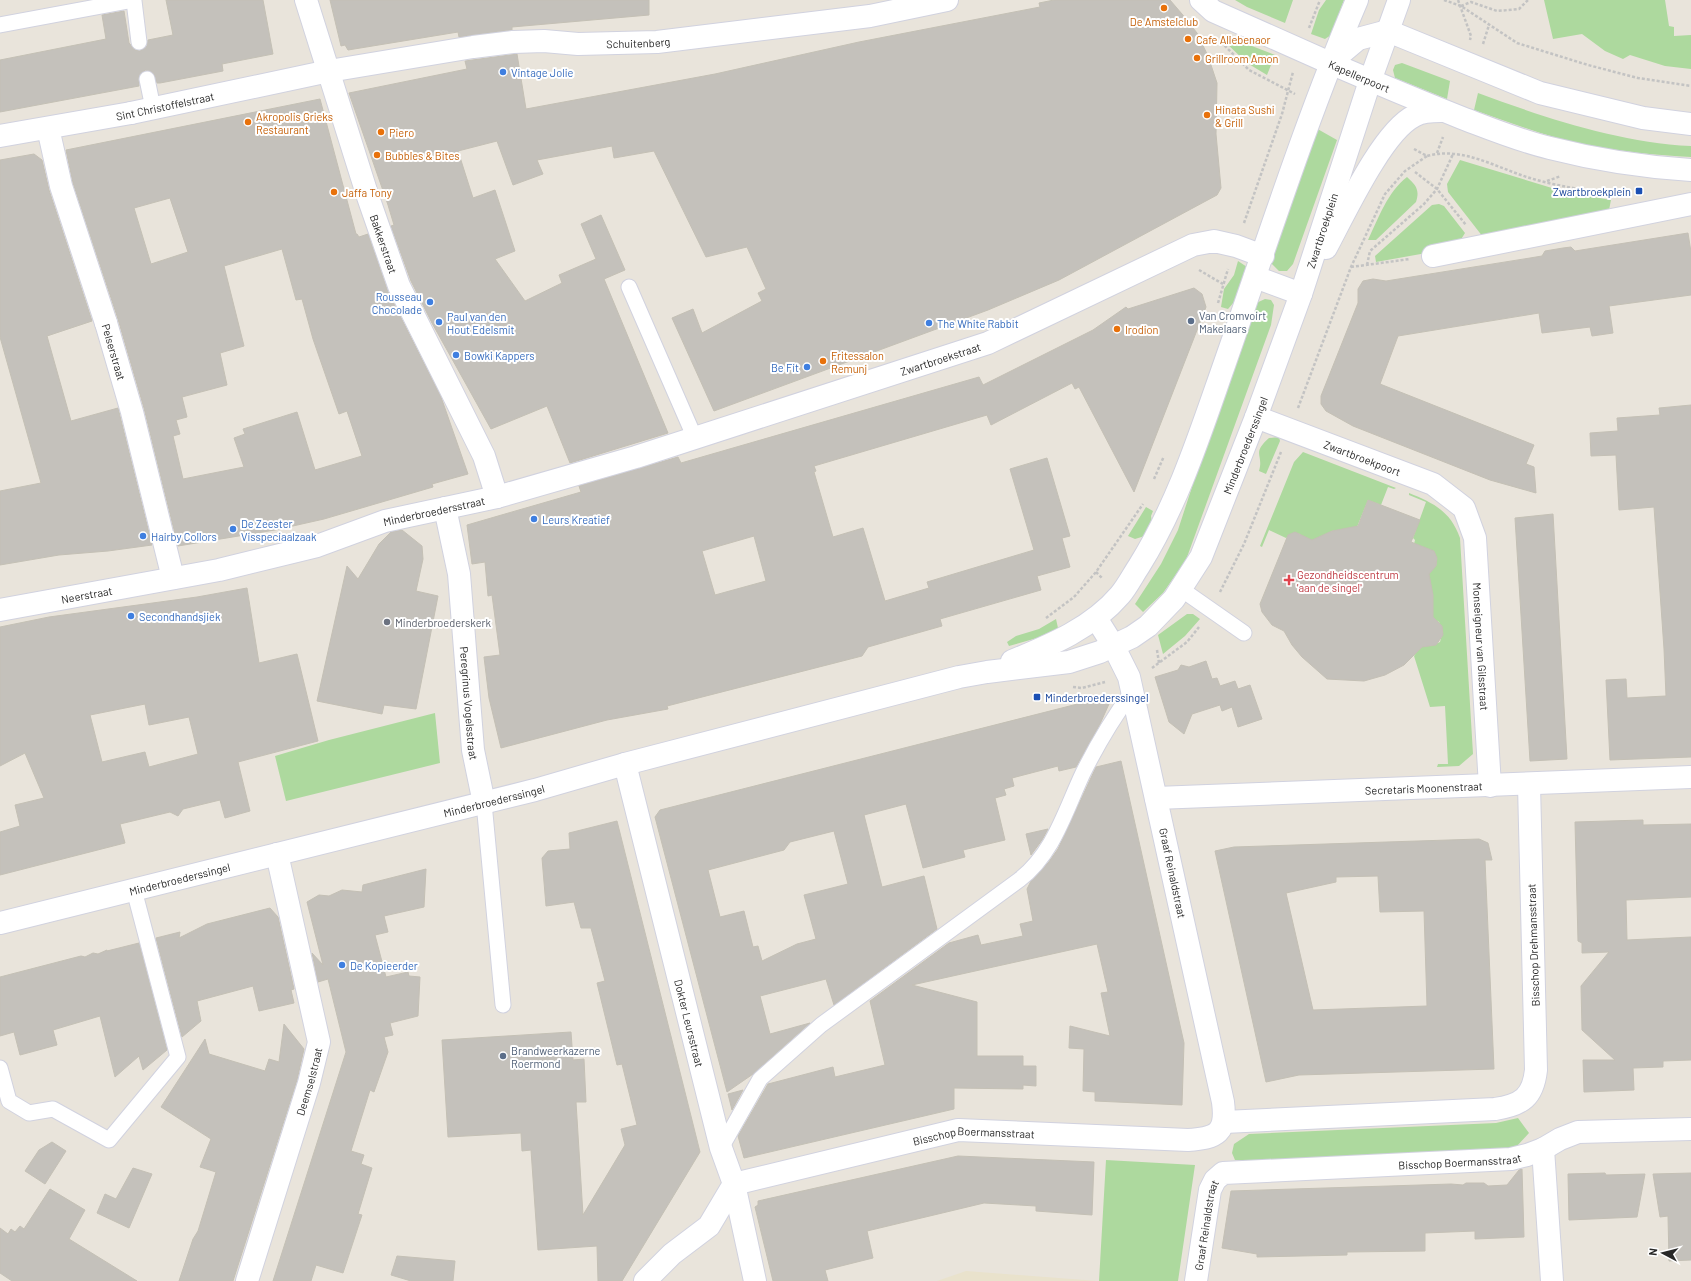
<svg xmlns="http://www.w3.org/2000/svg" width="1691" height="1281" viewBox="0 0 1691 1281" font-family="Barlow,sans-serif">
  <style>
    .education { fill: #e9e2cc }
    .green { fill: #add99e }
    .building { fill: #c4c1bb; stroke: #c4c0b5; fill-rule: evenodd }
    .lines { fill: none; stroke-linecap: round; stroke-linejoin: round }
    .service-casing { stroke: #d1d2df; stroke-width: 17 }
    .pedestrian-casing { stroke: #d1d2df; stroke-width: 24 }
    .minor-casing { stroke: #d1d2df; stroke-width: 24 }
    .secondary-casing { stroke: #d1d2df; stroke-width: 24 }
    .path { stroke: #c3c3c3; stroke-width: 2.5; stroke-dasharray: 3 2; stroke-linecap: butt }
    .service { stroke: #fff; stroke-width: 15 }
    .pedestrian { stroke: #fff; stroke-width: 22 }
    .minor { stroke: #fff; stroke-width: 22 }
    .secondary { stroke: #fff; stroke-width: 22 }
    .food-dot { fill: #e8710a; stroke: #fff; stroke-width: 1.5 }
    .shop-dot { fill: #3f7fe0; stroke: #fff; stroke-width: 1.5 }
    .transit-dot { fill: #1a4fb4; stroke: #fff; stroke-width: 1.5 }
    .service-dot { fill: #5c6f8a; stroke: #fff; stroke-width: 1.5 }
    .health-dot { fill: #e0444e; stroke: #fff; stroke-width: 1.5 }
    .worship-dot { fill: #6b7280; stroke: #fff; stroke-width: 1.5 }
    .labels { text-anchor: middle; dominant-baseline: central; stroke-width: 4; stroke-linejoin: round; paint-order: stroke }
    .food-label { font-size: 11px; fill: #c56008; stroke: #fff; text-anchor: start }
    .street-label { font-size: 11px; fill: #282828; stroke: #fff }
    .shop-label { font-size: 11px; fill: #366cbe; stroke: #fff; text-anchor: start }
    .transit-label { font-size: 11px; fill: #164399; stroke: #fff; text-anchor: end }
    .service-label { font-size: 11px; fill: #4e5e75; stroke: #fff; text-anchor: start }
    .health-label { font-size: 11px; fill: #be3a42; stroke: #fff; text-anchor: start }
    .worship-label { font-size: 11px; fill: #5b616d; stroke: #fff; text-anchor: start }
  </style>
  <rect width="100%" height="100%" fill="#e9e4db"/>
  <path class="education" d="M966,1271L1098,1281H937Z"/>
  <path class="green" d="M1235,0H1293L1285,23L1247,7Z
    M1326,0H1344L1331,35L1325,39L1311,34L1319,10Z
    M1544,0H1665L1669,26L1674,27V36L1691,35V69L1665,66L1630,55L1623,59L1605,51L1582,34L1553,39Z
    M1226,36L1275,55L1267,75L1247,63L1223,40Z
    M1402,63L1450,81L1447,99L1395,78L1393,70L1395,65Z
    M1478,93C1546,118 1617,142 1691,146V157C1656,155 1622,152 1588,145C1549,138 1512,123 1474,110Z
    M1314,127L1337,140L1293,264L1287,271H1279L1269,261Z
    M1460,160L1565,192L1611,200L1608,215L1483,237L1448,192L1447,184Z
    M1407,177C1416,185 1420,190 1416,202L1376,240H1368C1379,217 1387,193 1407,177Z
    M1439,204L1444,206L1465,233L1460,241L1432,252L1376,262L1375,256L1432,205Z
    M1238,261L1250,269L1241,294L1228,309L1221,307L1224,289L1234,275Z
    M1265,299L1271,300L1274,305L1271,325L1186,560L1163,593L1143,612L1135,604L1161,564L1178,530L1192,487L1200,448L1254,304Z
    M1279,437L1280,441L1266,474L1259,471C1264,454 1251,454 1269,438Z
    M1303,452L1396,488L1394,489L1388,487L1381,505L1368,500L1357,527L1332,531L1309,543L1300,534L1293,533L1286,538L1269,530L1262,547L1260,546L1294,462Z
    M1409,493C1434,503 1451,512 1460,538L1473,754L1459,766L1437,767L1438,764H1448L1445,706L1430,707L1414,656L1422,645L1431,646L1440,642L1443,631L1439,622L1433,618V595L1427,572L1436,566L1437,558L1414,544L1415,540L1413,538L1426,502L1409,495Z
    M1146,507L1153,511L1151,516L1152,523L1148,535L1135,539L1128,536Z
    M1187,614H1193L1200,619L1185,636L1163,654L1158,635Z
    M1056,619L1058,628L1037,638L1009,646L1007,642L1016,636L1039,629Z
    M435,713L440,763L286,801L275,756L329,740Z
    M1518,1118L1529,1133L1517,1146L1502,1153L1267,1160H1235L1232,1153L1234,1144L1249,1134L1496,1123Z
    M1106,1160L1195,1165L1178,1281H1099Z"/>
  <path class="building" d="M166,0H263L273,54L222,64L223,71L160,83H157L153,73L145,70L139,76V86L0,112V60L106,39L102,15L124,11L129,43L135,50L140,51L147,46L148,40L173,35Z
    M330,0H649V15L512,27V30L459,37L458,32L348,50L345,45L341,46Z
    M1054,0H1170L1182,14L1197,33L1208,56L1217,83L1216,134L1221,188L1217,195L1059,280L988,310L714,411L672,318L693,309L702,333L762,301L758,293L766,289L747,247L706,257L654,151L614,158L612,146L537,160L543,174L513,185L497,141L458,151L473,198L495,190L515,251L495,259L525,301L562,283L559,275L596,259L581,224L601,215L625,270L604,279L668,433L570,463L547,406L491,429L432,323L411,281L391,226L394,225L388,205L349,93L467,69L465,61L517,54L526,109L715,74L859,42L1040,7L1039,3Z
    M320,99L356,234H357L359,237L368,234L388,292L441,397L468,474L432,484L433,487L324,519L275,530L178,546L144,408L118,319L73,183L66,150ZM170,198L188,252L151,264L134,208ZM282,249L296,300L302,299L313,339L339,414L347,411L362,456L315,470L297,412L243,429L245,434L234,438L244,467L183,479L173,436L180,434L176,420L187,417L182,397L227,385L220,353L244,346L224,266Z
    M34,154L42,160L49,190L92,321L47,336L71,421L118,408L152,545L108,551L59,555L0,565V491L41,483L0,337V160Z
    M1688,233L1691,252V295L1609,306L1613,333L1592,336L1590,327L1542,333L1539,313L1398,336L1380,384L1534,445L1526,464L1534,467L1536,493L1490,480L1353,426L1326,411L1321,404V396L1358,303V289L1363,281L1373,279L1386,281L1530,258L1542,256L1545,251L1563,248L1571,247L1575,251Z
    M1194,288L1202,294L1206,307L1134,492L1079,387L1075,389L1072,383L991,425L987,415L814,466L816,471L814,472L833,537L863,528L885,601L929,588L927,582L1034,550L1010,469L1047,458L1070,536L1062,538L1070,567L1037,576L1041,590L940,619L942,626L868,647L862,656L667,706L668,709L607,720L501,748L489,698L484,657L500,655L492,595L488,596L485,562L472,564L467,525L581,492L579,486L678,457L681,463L979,377L983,385L1093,330L1126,307L1128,309ZM754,536L766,581L715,595L702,551Z
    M1691,405V757L1610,760L1606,680L1626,679L1627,698L1666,696L1664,649L1654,507L1619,510L1616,455L1591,456L1590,433L1618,431L1617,418L1660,415L1659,408Z
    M1368,500L1420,520L1411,542L1434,551L1437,558L1436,566L1429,574L1433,595V617L1442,626L1443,635L1436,645L1422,647L1404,665L1385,675L1364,681L1327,679L1302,657L1292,645L1284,631L1272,625L1262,612L1260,604L1288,535L1295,532L1312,540L1332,531L1358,526Z
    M1553,514L1567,759L1530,761L1515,518Z
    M402,530L422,546L423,559L416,591L438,596L416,709L384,705L382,714L317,701L347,566L358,579L379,544L391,532Z
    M247,588L259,663L297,654L318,741L238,762L250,811L225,818L220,800L183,809L178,816L170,812L120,824L125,843L0,875V832L20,826L15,805L44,798L25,753L0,766V627L49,617L197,597ZM145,704L149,725L189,717L198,754L149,767L145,752L102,762L90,715Z
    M1206,661L1212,679L1217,678L1220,686L1235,681L1238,689L1250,685L1262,719L1238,727L1232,707L1222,711L1220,705L1192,714L1184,734L1169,722L1155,677L1178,670L1181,665L1189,667Z
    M1113,695L1100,724L1076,767L1059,771L1058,766L1012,778L1014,786L1004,789L1006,795L995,798L1005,840L963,850L965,857L923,868L906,804L864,815L882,887L924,876L937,929L834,1005L826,979L760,996L770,1034L810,1023L753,1074L727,1092L655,817L660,810ZM834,831L848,884L804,895L816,939L797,944L762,961L758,946L753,947L744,911L720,917L708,870L784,850L790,842Z
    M1121,761L1184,1043L1182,1105L1095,1101V1092L1083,1091L1084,1049L1069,1048L1070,1026L1110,1036L1101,993L1108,992L1097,944L912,985L977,1002V1056H1023V1066H1036V1086L1023,1085V1089L954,1088V1109L744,1158L738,1136L768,1084L833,1067L835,1077L885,1065L870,1001L949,943L978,935L981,945L1023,936L1020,924L1033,921L1027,889L1031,881L1048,863L1058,849L1096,767Z
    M1643,820V825L1691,824V897L1626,900L1627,940L1691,937V1060L1663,1061V1067L1633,1068L1634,1090L1584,1092L1583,1060H1615L1582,1030L1581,986L1609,952L1582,953V943L1578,941L1575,822Z
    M617,821L700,1152L622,1281H598L597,1246L538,1250L531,1150L522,1151L521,1133L448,1137L442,1040L571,1032L573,1060L584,1059L586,1102H576L583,1215L625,1145L621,1129L637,1125L622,1064L617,1065L597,983L605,981L591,928H581L574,902L546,906L542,858L548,851L570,849L569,833Z
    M1048,829L1042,840L1031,855L1026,834Z
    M1479,839L1488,843L1492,860H1485L1494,1069L1299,1075L1266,1082L1215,851L1234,847ZM1378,876L1380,912L1424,911L1427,1006L1313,1010L1286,893L1336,882V877Z
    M426,869L424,907L384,916L388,932L375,935L386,977L408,972L409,976L420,977L418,1016L390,1023L393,1035L384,1037L388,1052L374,1092L370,1090L351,1151L364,1155L361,1164L372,1168L358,1214L362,1215L343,1273L316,1265L311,1281H273L346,1052L328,979L318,982L312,953L323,965L307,902L319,895L329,896L342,890L362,892L363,885Z
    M270,908L278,917L294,989L291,990L294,1003L259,1011L253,986L197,1001L201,1021L182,1037L156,938L180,932L179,938L207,924Z
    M139,943L167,1050L143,1070L139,1056L115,1077L100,1016L53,1030L57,1045L20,1055L14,1032L0,1036V977L81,956L85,957L93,953L98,954L107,950V951Z
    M284,1024L304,1049L297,1080L233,1281H179L193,1239L198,1231L216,1172L200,1167L211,1139L161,1107L205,1039L209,1054L265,1071L269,1059L279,1062Z
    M743,1090L732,1110L728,1094Z
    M52,1142L66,1151L45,1184L25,1171L39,1150Z
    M958,1156L1094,1162L1092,1215L1036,1211V1206L984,1203L867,1231L873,1258L825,1270L828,1281H773L755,1207L758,1205V1201Z
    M133,1168L152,1174L129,1228L97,1213L105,1194L116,1199Z
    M1522,1169L1524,1237L1475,1239V1231L1425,1233V1251L1347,1252V1255L1257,1257V1254L1222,1248L1231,1191L1451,1184L1463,1185L1466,1183H1484L1488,1186L1507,1185L1519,1170Z
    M1605,1173L1606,1175L1645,1174L1637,1217L1569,1220L1568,1174Z
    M1691,1173V1260L1669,1261L1668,1216L1660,1217L1653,1174Z
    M50,1189L85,1210L69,1239L137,1281H12L0,1273V1228L8,1234L11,1229L15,1232L20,1226L24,1229Z
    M397,1256L455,1261L453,1281H411L391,1275Z"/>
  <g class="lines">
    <g class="service-casing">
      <path id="service" d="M134,1L139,42
        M0,25L134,0
        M147,79L153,108
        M629,287L694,436
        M1181,589L1244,633
        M484,803L503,1005
        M0,1068L9,1101L29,1113L53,1109L109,1140L178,1057L134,890
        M721,1148L760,1079L821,1025L1019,880C1054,853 1065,811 1083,773C1097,745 1113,718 1132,692"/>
    </g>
    <g class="pedestrian-casing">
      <path id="pedestrian" d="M48,128L61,186L106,323
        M0,136L131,113
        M1433,256L1691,204"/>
    </g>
    <g class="minor-casing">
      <g id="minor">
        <path id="s1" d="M306,0L368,197L399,286L484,456L497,497"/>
        <path d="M1201,0L1213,11L1330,63"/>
        <path id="s2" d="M131,113L329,71L473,47L513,42L544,41L578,44L657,42L870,16L947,0"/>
        <path d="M1255,277L1301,294"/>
        <path id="s3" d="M106,323L132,412L173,578"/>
        <path id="s4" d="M1256,417L1433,484L1464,508L1475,538L1490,786"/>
        <path id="s5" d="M445,508L459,574L473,750L484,803"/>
        <path id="s6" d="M0,610L219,570L317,546L385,521L497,497L636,457L988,343L1193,245L1214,241L1236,246L1263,256"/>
        <path id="s7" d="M625,764L721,1148L734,1184L755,1281"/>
        <path id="s8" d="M1156,798L1691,777"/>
        <path d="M1224,1122L1495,1109C1522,1105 1533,1097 1536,1070L1529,785"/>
        <path d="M1543,1149L1552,1281"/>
        <path id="s9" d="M247,1281L309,1083L319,1042L277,854"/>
        <path id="s10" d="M645,1281L672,1254L709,1226L734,1184L958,1130L1188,1140C1217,1138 1227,1133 1223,1102L1129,677L1113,645L1096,618"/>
        <path id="s11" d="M1196,1281L1210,1190L1215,1180L1223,1173L1511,1159L1527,1155L1543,1149L1560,1139L1578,1132L1691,1129"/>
      </g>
    </g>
    <g class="secondary-casing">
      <g id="secondary">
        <path d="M1333,60L1358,39L1388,31L1540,93L1643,118L1691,124"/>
        <path id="s12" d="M1330,63C1374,82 1417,100 1462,118C1491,129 1520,141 1550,148C1597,160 1643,167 1691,170"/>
        <path d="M1326,248C1344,215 1382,132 1414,116C1422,111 1432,111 1441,111"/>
        <path d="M1012,661C1051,645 1092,628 1120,595C1127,587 1133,575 1139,566C1176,507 1198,440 1221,374C1265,249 1305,122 1357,0"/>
        <path id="s13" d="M0,923L535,790L625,764L959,677L987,672L1069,662L1100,652L1132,637L1148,626L1174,599L1201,557L1256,417L1301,294L1370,81L1399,0"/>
      </g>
    </g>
    <path class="path" d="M1444,0L1461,6L1517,43L1588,65L1638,78L1691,86
      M1458,0L1471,36L1470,40
      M1461,6L1471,2L1497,11L1519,9L1528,0
      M1309,28L1320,0
      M1221,42L1249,70L1295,94
      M1483,44L1489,25
      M1414,149L1427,156C1462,146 1497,168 1530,178C1556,186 1584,190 1611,194
      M1437,153L1443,137
      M1415,172L1437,189L1466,225
      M1547,181L1561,176
      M1614,196L1615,186
      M1244,223L1282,114L1293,72
      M1367,265L1370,251L1424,204L1437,189L1453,154
      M1351,267L1410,259
      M1199,270L1223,284
      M1218,303L1228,269
      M1298,408L1351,267L1385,194L1405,171L1427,156
      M1154,479L1164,456
      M1096,572L1103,579
      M1220,592L1244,544L1281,452
      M1046,618L1074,597L1096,572L1143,504
      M1157,650L1159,663
      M1152,668L1187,642L1199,627
      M1073,687L1082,688L1105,682"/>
    <use href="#service" class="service"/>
    <use href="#pedestrian" class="pedestrian"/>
    <use href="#minor" class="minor"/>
    <use href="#secondary" class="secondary"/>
  </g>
  <g class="food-dot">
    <circle cx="1164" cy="8" r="4"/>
    <circle cx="1188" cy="39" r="4"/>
    <circle cx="1197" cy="58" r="4"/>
    <circle cx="1207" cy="115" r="4"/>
    <circle cx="248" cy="122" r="4"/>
    <circle cx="381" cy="132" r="4"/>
    <circle cx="377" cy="155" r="4"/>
    <circle cx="334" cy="192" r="4"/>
    <circle cx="1117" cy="329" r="4"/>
    <circle cx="823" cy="361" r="4"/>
  </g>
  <g class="shop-dot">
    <circle cx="503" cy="72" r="4"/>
    <circle cx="430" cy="302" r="4"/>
    <circle cx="439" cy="322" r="4"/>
    <circle cx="929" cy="323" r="4"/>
    <circle cx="456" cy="355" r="4"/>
    <circle cx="807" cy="367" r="4"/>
    <circle cx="534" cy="519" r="4"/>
    <circle cx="233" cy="529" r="4"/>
    <circle cx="143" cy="536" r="4"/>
    <circle cx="131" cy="616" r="4"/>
    <circle cx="342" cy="965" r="4"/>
  </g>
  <g class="transit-dot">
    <rect x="1635" y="187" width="8" height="8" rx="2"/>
    <rect x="1033" y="693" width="8" height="8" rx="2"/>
  </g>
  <g class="service-dot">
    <circle cx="1191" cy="321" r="4"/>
    <circle cx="503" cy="1056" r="4"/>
  </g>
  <path class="health-dot" d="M1287 574h4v4h4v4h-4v4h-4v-4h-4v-4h4z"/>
  <circle class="worship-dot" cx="387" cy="622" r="4"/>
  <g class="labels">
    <g class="food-label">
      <text x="1164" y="21" text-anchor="middle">De Amstelclub</text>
      <text x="1196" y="39">Cafe Allebenaor</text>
      <text x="1205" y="58">Grillroom Amon</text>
      <text x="1215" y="109">Hinata Sushi<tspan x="1215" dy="13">&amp; Grill</tspan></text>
      <text x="256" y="116">Akropolis Grieks<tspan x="256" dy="13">Restaurant</tspan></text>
      <text x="389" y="132">Piero</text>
      <text x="385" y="155">Bubbles &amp; Bites</text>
      <text x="342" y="192">Jaffa Tony</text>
      <text x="1125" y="329">Irodion</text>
      <text x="831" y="355">Fritessalon<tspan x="831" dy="13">Remunj</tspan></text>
    </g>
    <g class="street-label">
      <text stroke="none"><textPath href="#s2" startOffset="514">Schuitenberg</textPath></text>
      <text stroke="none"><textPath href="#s12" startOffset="32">Kapellerpoort</textPath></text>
      <text transform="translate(165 106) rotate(-12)">Sint Christoffelstraat</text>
      <text stroke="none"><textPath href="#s13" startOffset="1624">Zwartbroekplein</textPath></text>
      <text stroke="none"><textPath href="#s1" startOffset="256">Bakkerstraat</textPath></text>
      <text stroke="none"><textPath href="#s3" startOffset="30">Pelserstraat</textPath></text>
      <text stroke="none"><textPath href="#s6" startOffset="975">Zwartbroekstraat</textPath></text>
      <text stroke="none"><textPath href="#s13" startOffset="1396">Minderbroederssingel</textPath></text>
      <text stroke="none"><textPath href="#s4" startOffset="114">Zwartbroekpoort</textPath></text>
      <text stroke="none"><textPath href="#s6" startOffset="446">Minderbroedersstraat</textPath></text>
      <text stroke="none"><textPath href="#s6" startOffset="88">Neerstraat</textPath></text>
      <text stroke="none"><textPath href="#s4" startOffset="369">Monseigneur van Gilsstraat</textPath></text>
      <text stroke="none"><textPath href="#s5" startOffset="197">Peregrinus Vogelsstraat</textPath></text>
      <text stroke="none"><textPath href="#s8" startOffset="268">Secretaris Moonenstraat</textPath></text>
      <text stroke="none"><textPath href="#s13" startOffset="509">Minderbroederssingel</textPath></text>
      <text transform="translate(1173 873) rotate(78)">Graaf Reinaldstraat</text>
      <text stroke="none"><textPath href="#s13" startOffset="185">Minderbroederssingel</textPath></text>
      <text transform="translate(1533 945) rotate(-92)">Bisschop Drehmansstraat</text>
      <text stroke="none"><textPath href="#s7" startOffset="267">Dokter Leursstraat</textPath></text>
      <text stroke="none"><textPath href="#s9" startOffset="209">Deemselstraat</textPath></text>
      <text stroke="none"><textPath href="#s10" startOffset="379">Bisschop Boermansstraat</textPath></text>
      <text stroke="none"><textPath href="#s11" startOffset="351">Bisschop Boermansstraat</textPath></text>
      <text stroke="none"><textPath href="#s11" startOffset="57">Graaf Reinaldstraat</textPath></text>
    </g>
    <g class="shop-label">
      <text x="511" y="72">Vintage Jolie</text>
      <text x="422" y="296" text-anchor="end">Rousseau<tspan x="422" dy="13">Chocolade</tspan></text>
      <text x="447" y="316">Paul van den<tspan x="447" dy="13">Hout Edelsmit</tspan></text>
      <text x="937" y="323">The White Rabbit</text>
      <text x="464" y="355">Bowki Kappers</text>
      <text x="799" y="367" text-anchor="end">Be Fit</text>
      <text x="542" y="519">Leurs Kreatief</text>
      <text x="241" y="523">De Zeester<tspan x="241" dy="13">Visspeciaalzaak</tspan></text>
      <text x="151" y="536">Hairby Collors</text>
      <text x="139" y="616">Secondhandsjiek</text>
      <text x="350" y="965">De Kopieerder</text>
    </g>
    <g class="transit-label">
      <text x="1631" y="191">Zwartbroekplein</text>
      <text x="1045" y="697" text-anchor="start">Minderbroederssingel</text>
    </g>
    <g class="service-label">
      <text x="1199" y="315">Van Cromvoirt<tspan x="1199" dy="13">Makelaars</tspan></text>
      <text x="511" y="1050">Brandweerkazerne<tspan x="511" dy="13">Roermond</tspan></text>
    </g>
    <g class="health-label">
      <text x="1297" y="574">Gezondheidscentrum<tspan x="1297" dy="13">'aan de singel'</tspan></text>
    </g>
    <g class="worship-label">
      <text x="395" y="622">Minderbroederskerk</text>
    </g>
  </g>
  <g transform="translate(1663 1253) rotate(277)" stroke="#ffffff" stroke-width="3" paint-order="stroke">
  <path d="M0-3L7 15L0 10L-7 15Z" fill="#282828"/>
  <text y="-6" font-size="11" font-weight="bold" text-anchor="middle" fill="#282828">N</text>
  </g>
</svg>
